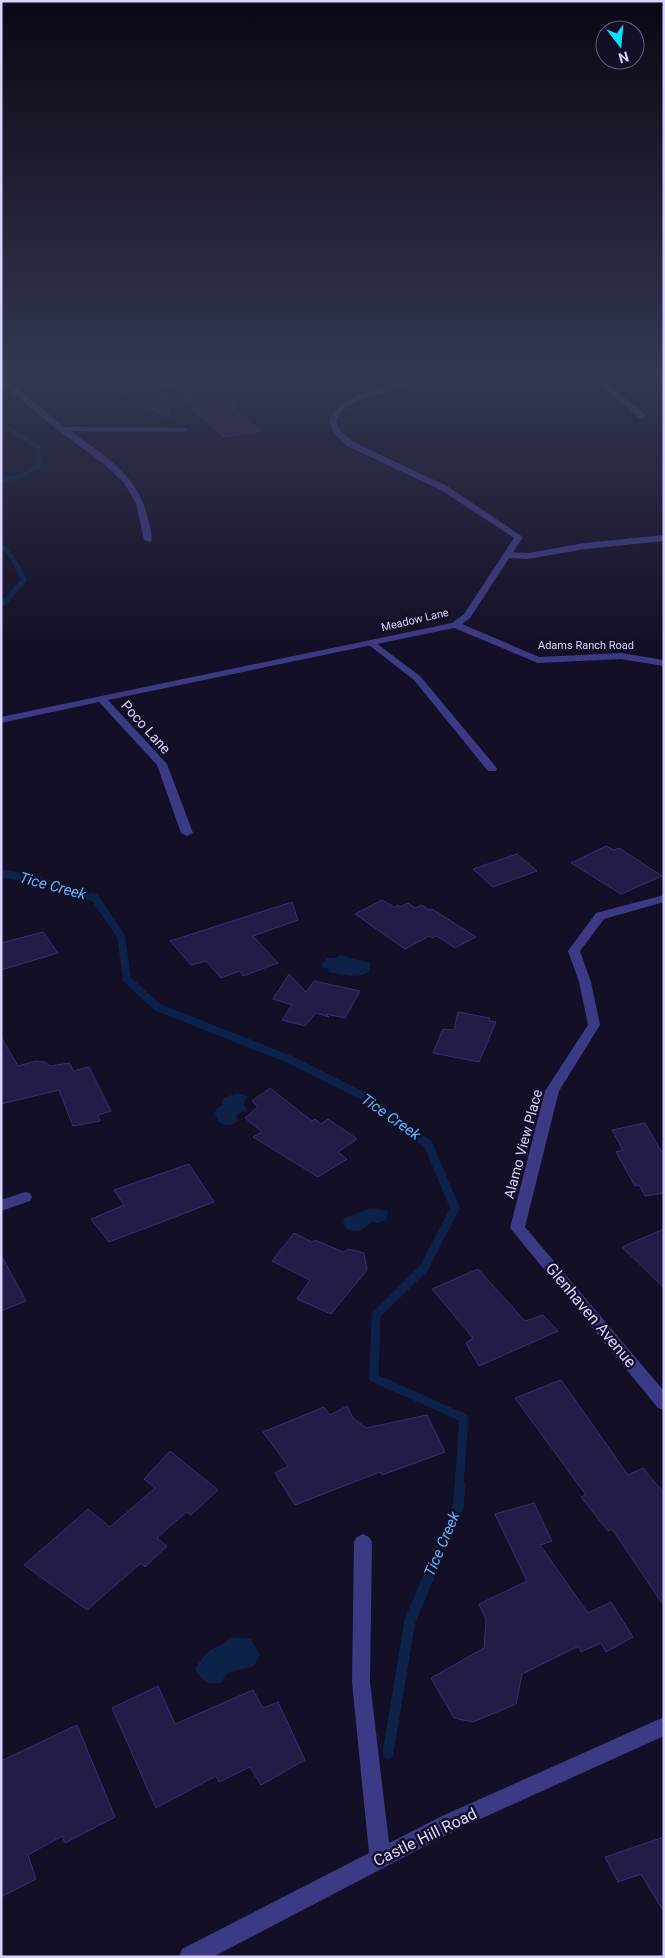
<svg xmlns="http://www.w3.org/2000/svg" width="665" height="1958" viewBox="0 0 665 1958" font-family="Roboto,sans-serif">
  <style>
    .water { fill: #0c2248 }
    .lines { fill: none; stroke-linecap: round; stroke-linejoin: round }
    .stream-far4 { stroke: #0c2248; stroke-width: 4.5 }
    .stream-far3 { stroke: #0c2248; stroke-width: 5.5 }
    .stream-far2 { stroke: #0c2248; stroke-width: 8 }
    .stream-far1 { stroke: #0c2248; stroke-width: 9 }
    .stream { stroke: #0c2248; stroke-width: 11 }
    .building { fill: #241b47; stroke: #3b2d73 }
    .lane { fill: #3d3a85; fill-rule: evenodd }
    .street { fill: #3d3a85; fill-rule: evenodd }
    .labels { text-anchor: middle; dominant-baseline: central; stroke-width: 5; stroke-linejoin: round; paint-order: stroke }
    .far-street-label { font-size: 11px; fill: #d9d4ff; stroke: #130f26 }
    .street-label { font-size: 14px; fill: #d9d4ff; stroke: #130f26 }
    .water-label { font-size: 15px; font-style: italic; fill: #62b6ff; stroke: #130f26 }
    .near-street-label { font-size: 16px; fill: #d9d4ff; stroke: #130f26 }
  </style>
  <rect width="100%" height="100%" fill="#130f26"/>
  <path class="water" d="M340,955L370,963C373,983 341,974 329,972L328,969L321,967L327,958H335Z
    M237,1093L249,1097L245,1100L244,1104L248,1111L238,1113L236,1117L238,1120C233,1126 227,1126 220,1123L215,1114L216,1109L222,1105L223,1098Z
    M370,1208L388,1211L387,1220L377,1223L373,1221C364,1229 358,1235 346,1228L343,1223L345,1218Z
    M230,1637L251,1639L260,1655L254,1666L227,1673L221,1683C207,1685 202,1681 195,1669C199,1663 205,1653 212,1649C220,1645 223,1645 230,1637Z"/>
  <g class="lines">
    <path class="stream-far4" d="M1,424L38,447L39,466L19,477L1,480
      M1,545L12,557L16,565"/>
    <path class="stream-far3" d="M1,603L5,602L24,580L16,564"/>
    <path class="stream-far2" d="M1,874L31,878L95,898L121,936L127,979L157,1007L291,1060L369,1099L381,1108"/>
    <path class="stream-far1" d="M379,1107L428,1144L455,1208L424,1268L376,1315L374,1378L464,1418L459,1486"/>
    <path class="stream" d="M388,1753L410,1621L458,1507L460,1485"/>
  </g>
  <path class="building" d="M143,381L167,391L169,418L115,389Z
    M211,388L235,404L230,405L260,431L224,437L176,395Z
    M606,846L614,850L619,848L662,876L621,894L571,863Z
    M517,854L537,871L493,887L473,869Z
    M382,900L394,907L398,905L400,907L408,903L415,908L422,905L429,910L432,909L476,937L455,948L437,936L432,938L429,936L405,949L355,914Z
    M292,902L298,920L253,936L278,963L243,976L240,971L221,978L206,961L191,965L170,941Z
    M43,932L58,953L1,970V943Z
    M289,974L306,992L314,981L360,991L345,1018L326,1014L329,1017L316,1013L305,1026L282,1020L292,1005L273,999Z
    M458,1012L490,1018L489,1021L496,1022L479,1062L433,1053L443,1029L454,1030Z
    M1,1037L18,1066L36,1061L45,1062L50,1066L70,1063L73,1071L89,1067L111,1111L98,1115L100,1121L73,1126L59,1090L1,1104Z
    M270,1088L312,1121L315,1119L321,1124L328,1119L357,1139L338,1152L347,1159L318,1177L253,1137L262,1132L245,1118L258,1107L252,1101Z
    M645,1123L664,1156V1193L645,1196L639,1185L635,1186L616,1152L623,1150L612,1130Z
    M189,1164L214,1202L109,1242L91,1219L124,1205L114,1190Z
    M664,1229V1288L622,1247Z
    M294,1233L312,1242L315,1240L343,1252L349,1249L364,1253L367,1270L331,1314L297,1299L310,1280L272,1261Z
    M1,1255L26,1301L1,1311Z
    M478,1269L525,1321L543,1315L558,1331L479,1366L466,1343L473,1338L432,1289Z
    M561,1380L628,1475L643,1468L664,1493V1606L612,1529L608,1531L581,1497L586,1495L515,1398Z
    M347,1406L353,1418L366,1428L427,1415L445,1452L382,1475L380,1472L295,1505L275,1473L288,1466L263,1432L324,1407L330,1415Z
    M170,1451L218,1490L191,1515L186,1512L157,1538L167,1546L145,1567L141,1563L87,1610L24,1565L88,1509L110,1527L155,1488L144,1479Z
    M534,1503L552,1541L540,1545L588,1613L611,1602L633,1637L606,1652L601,1643L581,1652L579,1646L522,1674L516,1704L473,1722L454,1718L431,1678L484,1648L486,1619L479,1604L527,1581L495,1514Z
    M158,1686L175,1724L253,1690L263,1708L278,1702L305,1760L261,1785L250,1767L219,1782L216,1776L156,1808L112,1708Z
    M77,1725L115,1817L65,1843L62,1836L28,1855L36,1879L1,1897V1761Z
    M664,1837V1912L641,1874L618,1882L605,1857Z"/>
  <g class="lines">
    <path class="lane" d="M664,535V541L585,549L528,559L508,558L504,555L508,552L528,553L585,543Z
      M372,640L420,676L496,767L497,769L496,771H488L414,680L369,645L367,643Z"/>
    <path class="street" d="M20,372H33L6,379L64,427L187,428L188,430L184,432L70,431C103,454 140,477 148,519C150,526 153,535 151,542L144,540L136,503L124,483L103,463L59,431L1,383V376Z
      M124,372H134L170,382L174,387L167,389L164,386Z
      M586,372H593L645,414V418H639Z
      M400,382L407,384C385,398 349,393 336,421L340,431L353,442L447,486L523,537L470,618L462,624L539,657L621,653L664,660V666L621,659L538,663L454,628L108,700L167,764L193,833L187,836L181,833L157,765L99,702L1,723V717L452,623L464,614L514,538L441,490L347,446L334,433L329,421C341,395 375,390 400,382Z
      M664,895V902L604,919L580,951L591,982L600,1025L559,1091L525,1227L664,1391V1410L658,1408L510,1228L545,1091L588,1025L579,982L568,951L596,913Z
      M25,1192L30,1193L32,1197L30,1201L1,1211V1200Z
      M363,1534L369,1537L372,1542L370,1682L389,1843L442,1816L664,1717V1736L456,1830L213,1957H179L182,1949L369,1853L352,1682L354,1542L357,1537Z"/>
  </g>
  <linearGradient id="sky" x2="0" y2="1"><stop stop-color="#0a0815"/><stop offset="0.58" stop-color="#333752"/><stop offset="1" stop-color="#333752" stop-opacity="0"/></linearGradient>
  <rect width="665" height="646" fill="url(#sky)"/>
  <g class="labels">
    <g class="far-street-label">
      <text transform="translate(415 620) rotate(-13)">Meadow Lane</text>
      <text x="586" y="645">Adams Ranch Road</text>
    </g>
    <g class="street-label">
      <text transform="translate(146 727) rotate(48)">Poco Lane</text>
      <text transform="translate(523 1144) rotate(-75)">Alamo View Place</text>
    </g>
    <g class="water-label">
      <text transform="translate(53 886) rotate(15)">Tice Creek</text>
      <text transform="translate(391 1117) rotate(35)">Tice Creek</text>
      <text transform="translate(442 1544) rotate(-67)">Tice Creek</text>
    </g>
    <g class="near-street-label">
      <text transform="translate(591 1315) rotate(50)">Glenhaven Avenue</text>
      <text transform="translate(425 1837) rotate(-26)">Castle Hill Road</text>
    </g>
  </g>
  <rect width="665" height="1958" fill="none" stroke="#d9d4ff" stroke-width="5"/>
  <g transform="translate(620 45) rotate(164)"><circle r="24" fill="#130f26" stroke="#625e7d"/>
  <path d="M0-4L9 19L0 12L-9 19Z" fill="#00e5ff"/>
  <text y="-8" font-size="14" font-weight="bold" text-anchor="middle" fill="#d9d4ff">N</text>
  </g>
</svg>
